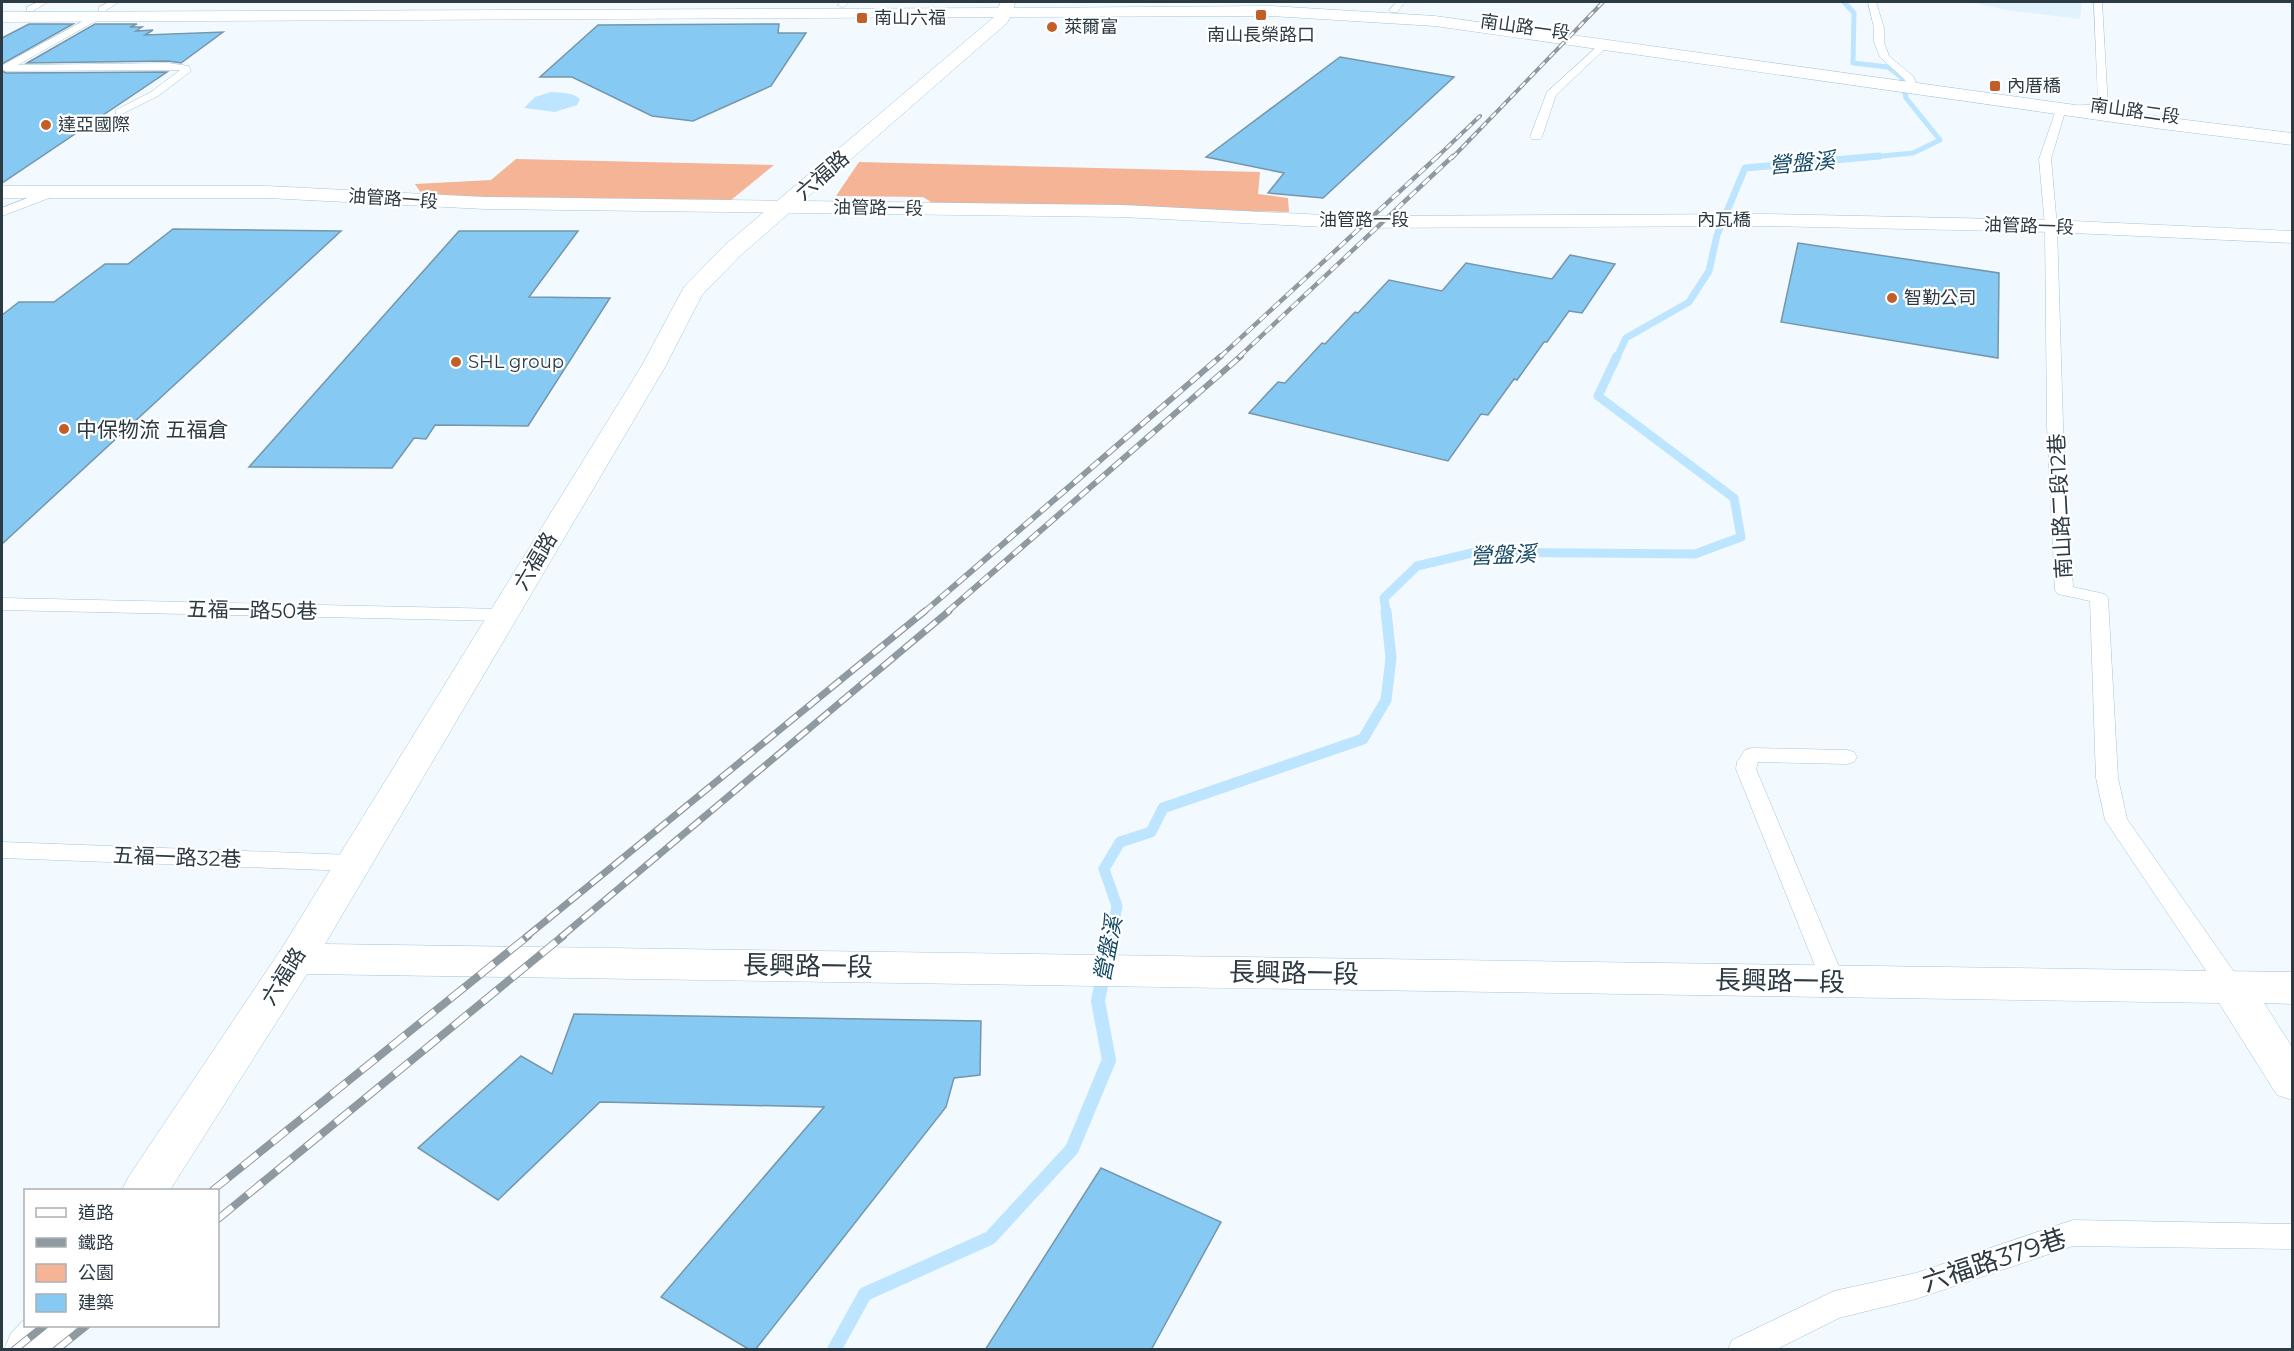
<svg xmlns="http://www.w3.org/2000/svg" width="2294" height="1351" viewBox="0 0 2294 1351" font-family="Montserrat,'Noto Sans TC',sans-serif">
  <style>
    .built { fill: #e1f2fd }
    .green { fill: #f5b496 }
    .water { fill: #bee5ff }
    .lines { fill: none; stroke-linecap: round; stroke-linejoin: round }
    .stream-far4 { stroke: #bee5ff; stroke-width: 5 }
    .stream-far3 { stroke: #bee5ff; stroke-width: 7 }
    .stream-far2 { stroke: #bee5ff; stroke-width: 9 }
    .stream-far1 { stroke: #bee5ff; stroke-width: 11 }
    .stream { stroke: #bee5ff; stroke-width: 14 }
    .building { fill: #86c9f3; stroke: #7596ab; stroke-width: 1.5 }
    .lane-casing { stroke: #a3c5db; stroke-width: 1 }
    .street-casing { stroke: #a3c5db; stroke-width: 1 }
    .secondary-casing { stroke: #a3c5db; stroke-width: 1 }
    .lane { fill: #fff; fill-rule: evenodd }
    .street { fill: #fff; fill-rule: evenodd }
    .secondary { fill: #fff; fill-rule: evenodd }
    .rail-far4-casing { stroke: #8e99a0; stroke-width: 4 }
    .rail-far3-casing { stroke: #8e99a0; stroke-width: 4.5 }
    .rail-far2-casing { stroke: #8e99a0; stroke-width: 6 }
    .rail-far1-casing { stroke: #8e99a0; stroke-width: 7 }
    .rail-casing { stroke: #8e99a0; stroke-width: 8 }
    .rail-far4 { stroke: #fff; stroke-width: 2; stroke-dasharray: 7; stroke-linecap: butt }
    .rail-far3 { stroke: #fff; stroke-width: 3; stroke-dasharray: 9; stroke-linecap: butt }
    .rail-far2 { stroke: #fff; stroke-width: 4; stroke-dasharray: 11; stroke-linecap: butt }
    .rail-far1 { stroke: #fff; stroke-width: 4.5; stroke-dasharray: 14; stroke-linecap: butt }
    .rail { stroke: #fff; stroke-width: 6; stroke-dasharray: 19; stroke-linecap: butt }
    .poi-dot { fill: #c25e28; stroke: #fff; stroke-width: 2 }
    .labels { text-anchor: middle; dominant-baseline: central; stroke-width: 4.5; stroke-linejoin: round; paint-order: stroke }
    .far-poi-label { font-size: 18px; fill: #2c3a43; stroke: #fff; text-anchor: start }
    .far-street-label { font-size: 18px; fill: #2c3a43; stroke: #fff }
    .street-label { font-size: 21px; fill: #2c3a43; stroke: #fff }
    .poi-label { font-size: 21px; fill: #2c3a43; stroke: #fff; text-anchor: start }
    .water-label { font-size: 22px; font-style: italic; fill: #154a66; stroke: #fff }
    .near-street-label { font-size: 26px; fill: #2c3a43; stroke: #fff }
  </style>
  <rect width="100%" height="100%" fill="#f3faff"/>
  <path class="built" d="M1969,2H2082L2080,19L2012,11Z"/>
  <path class="green" d="M516,159L774,165L731,200L423,196L415,184L491,180Z
    M859,162L1260,172L1258,194L1288,198L1289,212L934,204L923,197L836,196Z"/>
  <path class="water" d="M551,92C561,93 572,92 580,99L577,105L555,112L524,108L535,97Z"/>
  <g class="lines">
    <path class="stream-far4" d="M1844,2L1854,13L1853,63L1888,67L1901,77L1906,98L1940,140L1913,153L1862,158"/>
    <path class="stream-far3" d="M1617,357L1626,338L1689,302L1709,271L1717,235L1745,168L1879,156"/>
    <path class="stream-far2" d="M1386,612L1384,598L1417,566L1476,552L1695,554L1741,537L1734,498L1598,396L1617,356"/>
    <path class="stream-far1" d="M1111,937L1117,906L1104,869L1120,842L1151,832L1163,808L1363,739L1386,700L1391,658L1386,611"/>
    <path class="stream" d="M834,1350L865,1294L990,1238L1072,1149L1109,1060L1098,1001L1111,936"/>
  </g>
  <path class="building" d="M29,24H73L2,64V38Z
    M95,24H137L130,27H142L136,31L153,30L145,35L223,32L181,63L168,61L27,63Z
    M779,24L778,33H806L771,86L693,121L652,116L572,77H540L598,25Z
    M1340,57L1454,77L1323,198L1268,193L1284,173L1206,157Z
    M2,71L6,73L167,72L2,183Z
    M173,229L341,231L2,544V315L19,302H54L105,264H128Z
    M459,231H578L529,297L610,298L528,426L435,425L426,439L414,438L392,468L249,467Z
    M1798,243L1999,273L1998,358L1781,322Z
    M1570,255L1615,264L1582,313L1569,311L1547,342H1544L1517,380L1514,379L1488,415L1481,414L1448,461L1249,413L1278,382L1285,383L1322,343L1325,344L1355,312L1358,313L1389,280L1442,291L1466,263L1552,279Z
    M574,1014L981,1021L980,1075L954,1078L946,1107L755,1350H750L661,1297L824,1107L600,1102L498,1200L418,1148L521,1056L552,1074Z
    M1101,1168L1221,1222L1151,1350H985Z"/>
  <g class="lines">
    <g class="lane-casing">
      <path id="lane" d="M38,2H48L33,11H27V7Z
        M109,2H119L105,11H99V7Z
        M841,2H849L843,8L838,5Z
        M1397,2H1405L1397,12H1391L1389,10Z
        M1868,2H1876L1884,28V42L1889,56L1914,77L1917,87L1916,89H1908L1905,80L1880,57L1874,42V28Z
        M2094,2H2102L2108,107L2103,110L2065,112L2051,159L2057,226L2063,425L2073,587L2105,594L2108,598L2118,778L2127,819L2239,979L2242,986L2239,993L2230,995L2221,993L2105,820L2096,778L2090,601L2058,594L2055,590L2047,425L2045,226L2039,159L2057,107L2098,104Z
        M96,14L99,15V19L18,65L168,63L189,66L191,71L158,96L120,115L116,114V110L151,92L180,70L6,71L2,69L3,65Z
        M1602,42L1610,44L1556,95L1542,137L1540,139H1532L1530,137L1547,92Z
        M53,188L59,192L57,195L2,216V208Z
        M2,598L502,609L509,611L511,615L509,619L502,621L2,610Z
        M1752,748L1847,750L1854,752L1857,757L1854,762L1847,764L1758,762L1756,769L1845,981L1842,988L1833,990L1824,988L1821,981L1736,769L1737,762L1745,750Z
        M2,842L352,855L360,857L363,863L360,869L352,871L2,858Z
        M2073,1220L2292,1224V1249L2073,1246L1916,1299L1839,1318L1775,1350H1728L1732,1340L1834,1291L1916,1273Z"/>
    </g>
    <g class="street-casing">
      <path id="street" d="M2,186H267L485,197L1122,205L1345,216L1766,214L2051,220L2292,231V243L2051,232L1766,226L1345,228L1122,217L485,209L267,198H2Z"/>
    </g>
    <g class="secondary-casing">
      <path id="secondary" d="M1001,2H1015L1014,8L1271,6L1435,16L2162,117L2292,133V145L2162,129L1435,26L1271,16L1010,17L1007,23L741,255L702,295L665,367L325,944L2292,972V1004L2264,1003L2292,1047V1100L2277,1095L2219,1003L307,974L170,1190H122L129,1176L282,948L641,367L684,287L725,245L994,17L2,22V12L998,8Z
        M26,1318V1326H76L69,1343L63,1350H4L11,1333Z"/>
    </g>
    <use href="#lane" class="lane"/>
    <use href="#street" class="street"/>
    <use href="#secondary" class="secondary"/>
    <g class="rail-far4-casing">
      <path id="rail-far4" d="M1436,158L1480,116
        M1452,158L1603,2"/>
    </g>
    <g class="rail-far3-casing">
      <path id="rail-far3" d="M1220,357L1438,156
        M1239,357L1453,156"/>
    </g>
    <g class="rail-far2-casing">
      <path id="rail-far2" d="M924,612L1221,356
        M947,612L1241,356"/>
    </g>
    <g class="rail-far1-casing">
      <path id="rail-far1" d="M526,937L925,611
        M561,937L949,611"/>
    </g>
    <g class="rail-casing">
      <path id="rail" d="M213,1190L528,936
        M218,1219L563,936
        M14,1350L44,1326
        M56,1350L86,1326"/>
    </g>
    <use href="#rail-far4" class="rail-far4"/>
    <use href="#rail-far3" class="rail-far3"/>
    <use href="#rail-far2" class="rail-far2"/>
    <use href="#rail-far1" class="rail-far1"/>
    <use href="#rail" class="rail"/>
  </g>
  <g class="poi-dot">
    <rect x="1255" y="9" width="12" height="12" rx="3"/>
    <rect x="856" y="12" width="12" height="12" rx="3"/>
    <circle cx="1052" cy="27" r="6"/>
    <rect x="1989" y="80" width="12" height="12" rx="3"/>
    <circle cx="46" cy="125" r="6"/>
    <circle cx="1892" cy="298" r="6"/>
    <circle cx="456" cy="362" r="6"/>
    <circle cx="64" cy="429" r="6"/>
  </g>
  <g class="labels">
    <g class="far-poi-label">
      <text x="874" y="18">南山六福</text>
      <text x="1064" y="27">萊爾富</text>
      <text x="1261" y="35" text-anchor="middle">南山長榮路口</text>
      <text x="2007" y="86">內厝橋</text>
      <text x="58" y="125">達亞國際</text>
      <text x="1904" y="298">智勤公司</text>
      <text x="468" y="362">SHL group</text>
    </g>
    <g class="far-street-label">
      <text transform="translate(1525 27) rotate(8)">南山路一段</text>
      <text transform="translate(2135 111) rotate(8)">南山路二段</text>
      <text transform="translate(393 199) rotate(4)">油管路一段</text>
      <text transform="translate(878 208) rotate(1)">油管路一段</text>
      <text x="1364" y="220">油管路一段</text>
      <text x="1724" y="220">內瓦橋</text>
      <text transform="translate(2029 226) rotate(2)">油管路一段</text>
    </g>
    <g class="street-label">
      <text transform="translate(822 175) rotate(-41)">六福路</text>
      <text transform="translate(2060 506) rotate(-93)">南山路二段12巷</text>
      <text transform="translate(535 561) rotate(-59)">六福路</text>
      <text transform="translate(252 610) rotate(1)">五福一路50巷</text>
      <text transform="translate(177 857) rotate(2)">五福一路32巷</text>
      <text transform="translate(283 976) rotate(-58)">六福路</text>
    </g>
    <g class="poi-label">
      <text x="76" y="429">中保物流 五福倉</text>
    </g>
    <g class="water-label">
      <text transform="translate(1802 163) rotate(-5)">營盤溪</text>
      <text transform="translate(1503 555) rotate(-2)">營盤溪</text>
      <text transform="translate(1108 949) rotate(-79)">營盤溪</text>
    </g>
    <g class="near-street-label">
      <text transform="translate(808 966) rotate(1)">長興路一段</text>
      <text transform="translate(1294 973) rotate(1)">長興路一段</text>
      <text transform="translate(1780 981) rotate(1)">長興路一段</text>
      <text transform="translate(1994 1260) rotate(-18)">六福路379巷</text>
    </g>
  </g>
  <rect width="2294" height="1351" fill="none" stroke="#2c3a43" stroke-width="6"/>
  <rect x="24" y="1189" width="195" height="138" fill="#ffffff" stroke="#abb0b4" stroke-width="1.5"/>
  <rect x="36" y="1208" width="30" height="9" fill="#ffffff" stroke="#abb0b4" stroke-width="1.5"/>
  <text x="78" y="1219" font-size="18" fill="#2c3a43">道路</text>
  <rect x="36" y="1238" width="30" height="9" fill="#8e99a0" stroke="#abb0b4" stroke-width="1.5"/>
  <text x="78" y="1249" font-size="18" fill="#2c3a43">鐵路</text>
  <rect x="36" y="1264" width="30" height="18" fill="#f5b496" stroke="#abb0b4" stroke-width="1.5"/>
  <text x="78" y="1279" font-size="18" fill="#2c3a43">公園</text>
  <rect x="36" y="1294" width="30" height="18" fill="#86c9f3" stroke="#abb0b4" stroke-width="1.5"/>
  <text x="78" y="1309" font-size="18" fill="#2c3a43">建築</text>
</svg>
